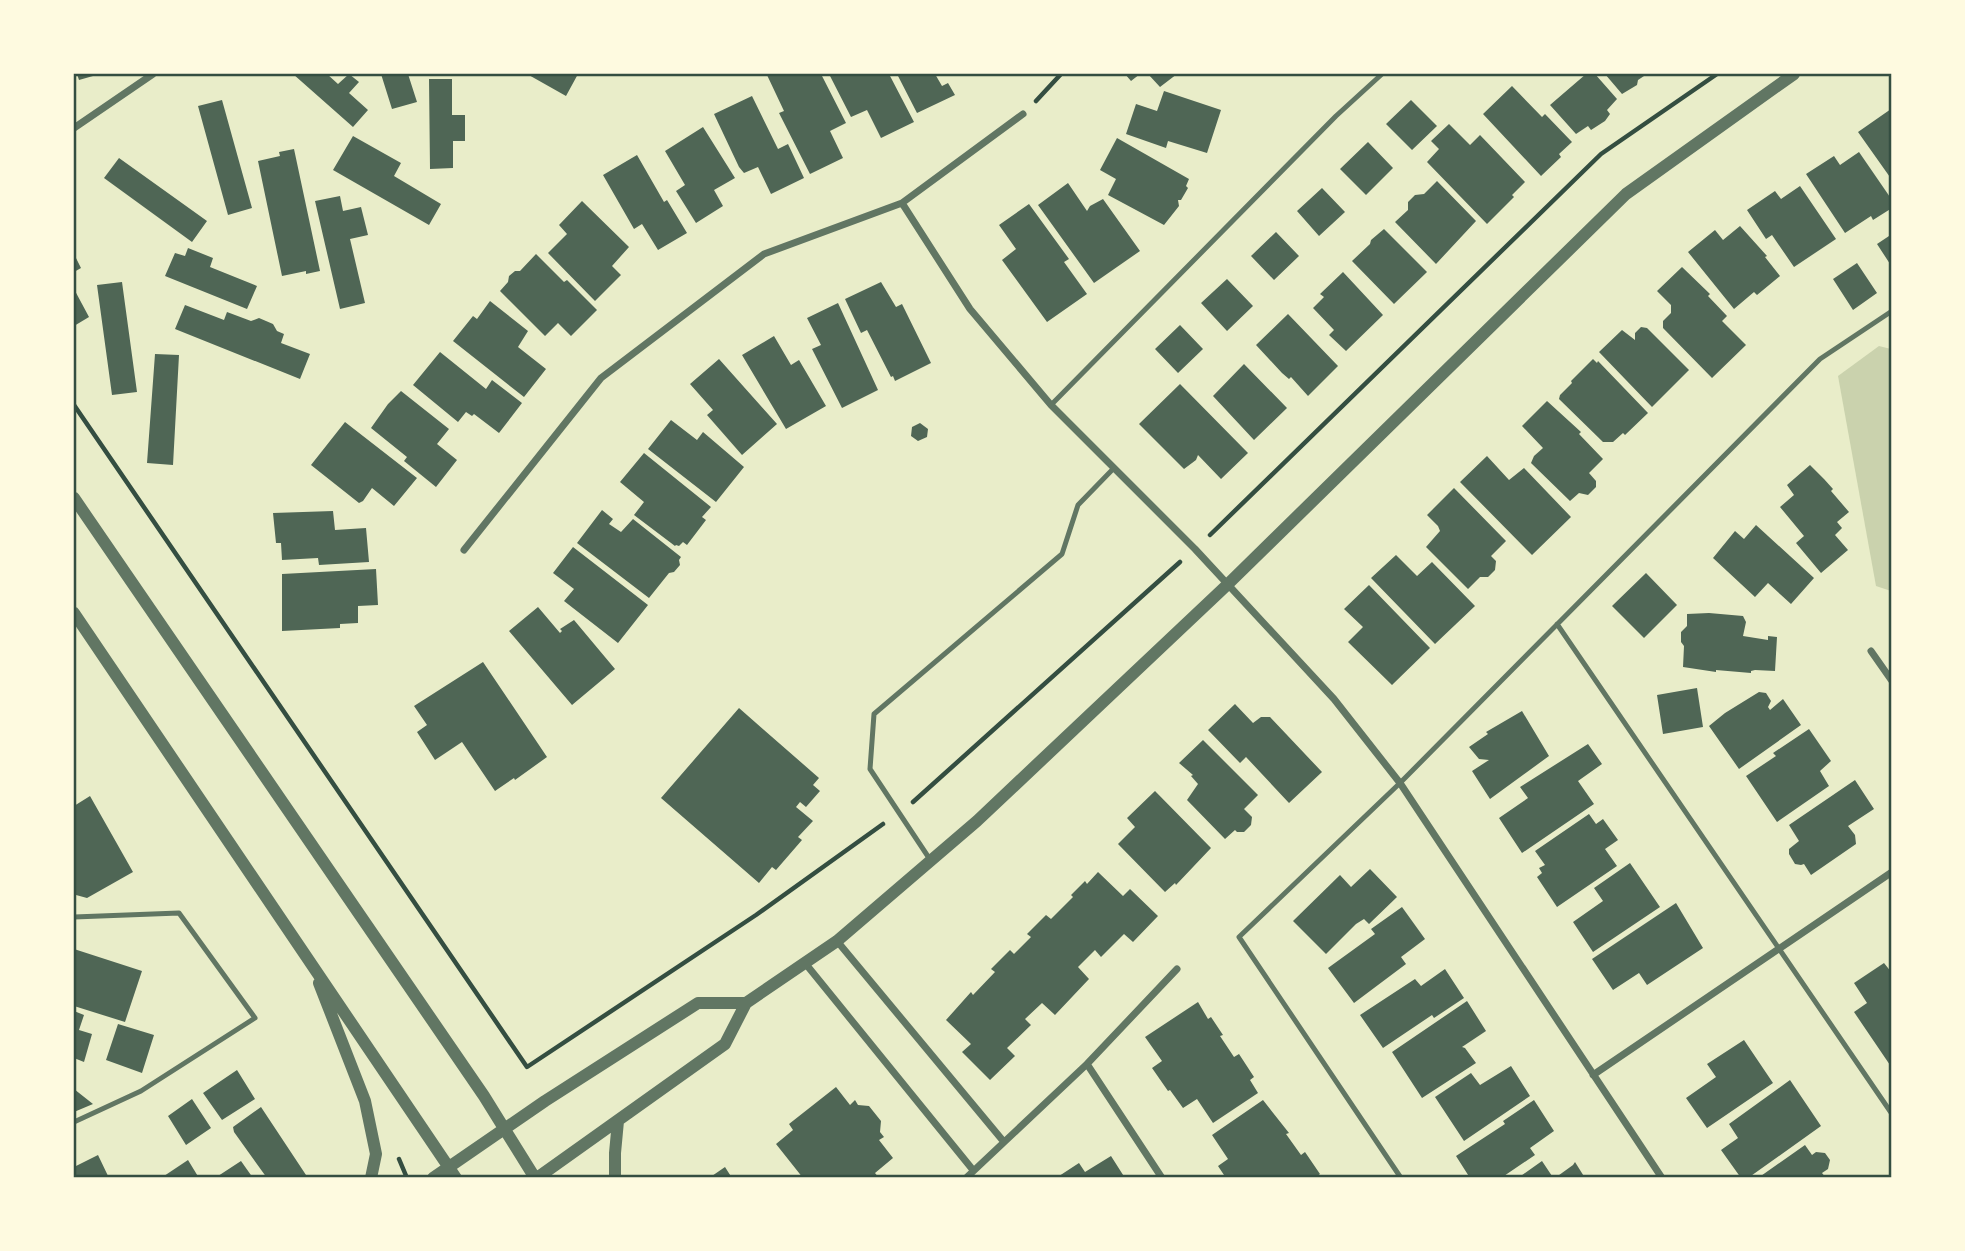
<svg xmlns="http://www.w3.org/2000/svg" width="1965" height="1251" viewBox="0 0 1965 1251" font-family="'Exo 2',sans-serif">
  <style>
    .green { fill: #cad2ad }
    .building { fill: #4f6655 }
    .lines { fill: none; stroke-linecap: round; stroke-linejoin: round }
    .path { stroke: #344e41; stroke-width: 4.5 }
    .service { stroke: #617663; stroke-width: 5 }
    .minor { stroke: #617663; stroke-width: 7 }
    .tertiary { stroke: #617663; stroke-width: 12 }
    .neatline { fill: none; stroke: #344e41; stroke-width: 2.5 }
  </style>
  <rect width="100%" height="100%" fill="#e9edc9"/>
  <path class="green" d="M1879,346L1891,349V591L1876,586L1838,376Z"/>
  <path class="building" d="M77,74H100L79,80Z
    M293,74H327L338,84L349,74L359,82L349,93L368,110L353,127Z
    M381,74H408L417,102L392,109Z
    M527,74H578L566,96Z
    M771,74H821L846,123L830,131L843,158L810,174L779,113L784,111L767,75Z
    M829,74H889L914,122L881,138L867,110L851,117Z
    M897,74H935L942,86L948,83L955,95L917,113Z
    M1125,74H1140L1131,81Z
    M1148,74H1177L1160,87Z
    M1586,74H1595L1617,99L1607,110L1610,114L1605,121L1591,130L1588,126L1576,134L1550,105Z
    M1605,74H1647L1638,80L1637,85L1622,94Z
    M429,79H452V115H465V141H453V168L430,169Z
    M1512,86L1542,117L1545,114L1572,142L1559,154L1561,157L1541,176L1483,114Z
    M1164,91L1221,110L1207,153L1168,141L1166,148L1126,134L1136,104L1157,111Z
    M752,96L778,149L788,144L804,178L771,194L758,167L744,173L739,167L714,114Z
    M222,100L252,208L228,215L198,106Z
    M1411,100L1437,126L1412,150L1386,124Z
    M1891,109L1892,111V180L1858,132Z
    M1449,124L1470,145L1480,135L1525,182L1512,195L1514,197L1487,224L1427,162L1439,149L1431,141Z
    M703,127L735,178L714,190L723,206L696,223L676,191L685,185L665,151Z
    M353,136L401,163L394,176L441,204L429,225L333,170Z
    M1117,138L1189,179L1186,186L1188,188L1181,200H1178L1179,206L1164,225L1108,195L1116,179L1100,170Z
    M1368,142L1393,168L1366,195L1340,169Z
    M294,149L320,271L306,274V271L282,276L258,161L280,156L279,152Z
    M1859,152L1892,200V208L1873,220L1871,216L1845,233L1806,174L1834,156L1840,165Z
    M637,155L664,202L667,200L687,233L658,250L642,224L634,229L603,175Z
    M119,158L207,221L192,242L104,178Z
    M1437,181L1476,221L1436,264L1395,222L1408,210V202L1415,195L1424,194Z
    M1068,183L1087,211L1090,206L1103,199L1140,251L1094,283L1038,205Z
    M1800,186L1836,239L1794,267L1772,235L1766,239L1747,210L1775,191L1781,199Z
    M1322,188L1345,212L1319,236L1297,211Z
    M340,196L343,211L361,207L368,235L350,239L365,303L340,309L315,201Z
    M582,201L629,247L612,266L621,275L595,301L548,253L567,234L559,225Z
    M1029,204L1069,259L1064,262L1087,294L1047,322L1002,260L1016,249L999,225Z
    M1740,226L1767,256L1765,257L1780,276L1757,295L1754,292L1734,309L1688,252L1715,230L1723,240Z
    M1384,229L1427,272L1394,304L1352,261L1370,244L1371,240Z
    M1276,232L1299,256L1274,280L1251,256Z
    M1892,234V267L1877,244Z
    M188,248L213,258L210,267L257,286L247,309L165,276L175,253L185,256Z
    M74,254L81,268L74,272Z
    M536,254L564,282L567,280L597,310L571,336L558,323L545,336L500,291L508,282L509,276L515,271H520Z
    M1857,263L1877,293L1853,310L1833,279Z
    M1682,267L1710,294L1708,296L1727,316L1722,321L1746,345L1712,378L1663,328V321L1671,313V305L1657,291Z
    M1343,272L1383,315L1346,351L1329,335L1334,330L1313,308L1324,297L1320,294Z
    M1227,279L1253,306L1227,331L1201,303Z
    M122,282L137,392L112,395L97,285Z
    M881,282L896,307L902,304L931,363L895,381L893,376L891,377L867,330L861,333L845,299Z
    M74,289L89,317L74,326Z
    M490,301L528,331L518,347L546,369L524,397L453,341L473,316L477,319Z
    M838,303L878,390L842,408L812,349L821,345L807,318Z
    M185,305L224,320L227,312L251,321L259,318L273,324L277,331L284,334L281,343L310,354L300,379L175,329Z
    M1288,314L1338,366L1308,396L1291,377L1289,379L1282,373L1256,345Z
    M1180,325L1203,349L1178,373L1155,349Z
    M1641,327L1647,328L1689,370L1652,407L1599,352L1622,330L1635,340V333Z
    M774,336L791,365L799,360L826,406L786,429L742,355Z
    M440,352L486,389L492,380L522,403L499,433L474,414L472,416L466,412L458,422L413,385Z
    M155,354L179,355L173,465L147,463Z
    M719,359L777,424L742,455L707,415L713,410L690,384Z
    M1593,359L1597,363L1598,361L1648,413L1625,435L1623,433L1613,442H1603L1559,399L1560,395L1572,383L1571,381Z
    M1244,364L1287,408L1254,440L1213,396Z
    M1180,384L1248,453L1221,479L1198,455L1196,460L1184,469L1139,424Z
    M401,391L449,429L437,444L457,460L436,487L404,461L407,457L371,428L388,404Z
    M1547,401L1581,432L1579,434L1603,459L1589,473L1596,481V487L1588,495L1579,493L1570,501L1531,463L1534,456L1543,448L1522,426Z
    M671,420L697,440L703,432L744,467L716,502L648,449Z
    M345,422L417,478L394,506L372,488L363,501L359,503L311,465Z
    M920,423L928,429L927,437L918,441L911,436L912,427Z
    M644,453L711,507L702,517L706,520L687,545L683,542L679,546L676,545L675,546L634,515L644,502L620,482Z
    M1487,456L1509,480L1524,468L1571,517L1532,555L1460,482Z
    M1810,465L1824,479L1833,489L1831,491L1849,512L1837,522L1842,528L1835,535L1848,550L1821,573L1796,543L1804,536L1780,507L1794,495L1787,485Z
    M1454,488L1506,541L1491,556L1496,561L1495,570L1488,577H1480L1468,589L1426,547L1440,531L1438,526L1427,515Z
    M602,510L613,519L609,524L621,532L633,519L681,557L679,560L680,565L674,572L669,573L649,598L577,543Z
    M333,511L335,530L366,528L369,562L319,565L318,558L282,560L281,543H276L273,513Z
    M1756,525L1814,578L1791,604L1768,583L1755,597L1713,558L1735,531L1744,539Z
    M573,547L648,605L618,643L564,601L574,589L553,573Z
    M1396,555L1417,576L1432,562L1475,606L1435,644L1371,578Z
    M376,569L378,605L358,606V623L340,624V628L282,631V574Z
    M1646,573L1677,605L1644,638L1612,606Z
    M1369,585L1430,648L1392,685L1348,642L1363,627L1344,609Z
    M538,607L560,633L562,631L560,629L574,620L615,669L572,705L509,631Z
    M1709,613L1743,616L1746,622L1743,636L1768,640V636L1777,637L1775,671L1755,670L1751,671V673L1716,670V672L1683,667L1684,646L1681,642V632L1687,626V614Z
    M483,662L547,757L515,780L514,778L495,791L462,742L435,760L417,732L427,725L414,706Z
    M1697,688L1703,727L1663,734L1657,695Z
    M1759,692L1766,693L1771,701L1768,707L1770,710L1783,699L1801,725L1739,769L1709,726L1725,713Z
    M1235,704L1253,723L1261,717H1270L1322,772L1289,803L1246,757L1240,763L1208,730Z
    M739,708L819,778L813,785L820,791L806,807L800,802L796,807L813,821L798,837L802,840L776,870L772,867L759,883L661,798Z
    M1522,711L1549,756L1490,799L1472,771L1489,760L1479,759L1469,747L1488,734L1486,732Z
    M1809,729L1831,761L1820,771L1829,786L1777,822L1746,776L1776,756L1773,753Z
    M1203,740L1258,795L1244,809L1252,817L1251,825L1244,832H1237L1235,830L1225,839L1187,800L1198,784L1191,776L1193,775L1179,763Z
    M1588,744L1602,764L1578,781L1594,804L1522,853L1499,818L1528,798L1520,787Z
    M1855,780L1874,809L1848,826L1855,835L1856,844L1811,875L1804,864L1801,865L1795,864L1789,854V849L1799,841L1789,825Z
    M1155,791L1211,848L1176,885L1175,883L1165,892L1118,844L1135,827L1127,818Z
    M90,796L133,872L87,898L76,895L74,891V806Z
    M1589,814L1596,824L1603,819L1618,840L1605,849L1617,866L1557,907L1537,877L1542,873L1539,868L1545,865L1535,851Z
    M1630,863L1660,907L1593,952L1573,922L1603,901L1594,888Z
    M1370,869L1397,897L1369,924L1364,919L1356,924L1326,954L1293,921L1340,875L1351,887Z
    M1098,872L1123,896L1130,889L1158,916L1133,942L1124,934L1101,957L1095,950L1078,967L1089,979L1055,1015L1042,1003L1025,1019L1031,1025L1007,1048L1015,1056L990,1080L962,1052L971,1044L946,1020L971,992L973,995L995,972L991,969L1010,950L1014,954L1031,937L1027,934L1046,915L1051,919L1073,897L1071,895L1085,881L1087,884Z
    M1676,903L1703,948L1647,985L1639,973L1613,990L1592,959Z
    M1402,907L1425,939L1401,957L1406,964L1354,1003L1328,968L1375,934L1371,929Z
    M74,949L142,971L125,1022L74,1006V970L76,966H74Z
    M1884,963L1892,973V1068L1854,1012L1867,1003L1854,983Z
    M1445,969L1464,998L1434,1018L1432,1015L1383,1048L1360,1015L1415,979L1421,986Z
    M1467,1001L1486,1031L1462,1047L1465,1048L1476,1063L1422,1098L1392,1052Z
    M1198,1002L1208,1019L1211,1017L1223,1035L1220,1036L1234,1057L1239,1054L1254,1077L1250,1080L1258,1093L1213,1123L1197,1099L1183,1108L1170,1090L1168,1091L1152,1068L1162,1061L1145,1037Z
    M74,1011L84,1015L79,1030L92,1034L84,1062L74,1058Z
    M118,1024L154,1035L142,1073L106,1060Z
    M1744,1040L1773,1083L1707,1128L1686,1098L1716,1077L1707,1064Z
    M1511,1066L1530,1096L1464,1141L1435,1097L1471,1073L1480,1085Z
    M237,1070L255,1099L222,1120L203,1093Z
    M1790,1080L1821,1126L1748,1178H1741L1721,1150L1738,1138L1729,1124Z
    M836,1087L850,1105L855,1100L858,1105L869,1106L881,1121L880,1132L884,1137L879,1140L893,1158L875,1173L879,1178H803L776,1144L793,1130L789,1124Z
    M74,1089L93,1104L74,1112Z
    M192,1099L211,1128L186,1145L168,1116Z
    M1263,1100L1289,1133L1286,1134L1301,1155L1305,1152L1320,1174L1315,1178H1226L1218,1166L1228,1159L1212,1135Z
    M1534,1100L1554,1131L1530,1148L1535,1155L1501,1178H1470L1456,1156L1505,1124L1503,1121Z
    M261,1107L306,1175L302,1178H267L234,1132L233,1127Z
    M1805,1145L1812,1155L1816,1152L1825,1153L1830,1160L1828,1169L1822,1173L1826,1178H1758Z
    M98,1155L109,1178H74V1167Z
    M1111,1156L1125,1178H1056L1079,1163L1085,1172Z
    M188,1160L199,1178H161Z
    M241,1161L253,1178H215Z
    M1542,1161L1552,1176L1518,1178Z
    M1575,1162L1585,1178H1555L1573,1165Z
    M725,1167L732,1178H709Z"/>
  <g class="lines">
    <path class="path" d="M1036,101L1061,74
      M74,405L527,1067L756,915L883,824
      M1210,535L1601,154L1717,74
      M913,802L1180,562
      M399,1159L407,1178"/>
    <path class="service" d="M1051,405L1336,116L1382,74
      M1557,624L1892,1114
      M931,861L870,769L874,714L1062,554L1078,505L1113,469
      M74,917L179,913L255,1018L141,1091L74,1122
      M1401,1178L1239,937L1400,783L1820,359L1892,311"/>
    <path class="minor" d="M74,128L153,74
      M902,203L970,309L1051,405L1195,549L1334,699L1400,783L1662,1178
      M464,550L601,378L764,254L902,203L1023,114
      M1871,651L1892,681
      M837,941L1004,1142
      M805,963L973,1170
      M1087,1064L1162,1178
      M1593,1075L1892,872
      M966,1178L1087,1064L1177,969"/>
    <path class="tertiary" d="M74,498L484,1096L535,1178
      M74,613L456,1178
      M319,983L365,1101L376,1154L371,1178
      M433,1178L545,1101L698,1003H746
      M537,1178L725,1044L746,1003L837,941L977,821L1227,585L1626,194L1794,74
      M615,1178V1153L618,1121"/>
  </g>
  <rect width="1965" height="1251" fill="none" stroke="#fefae0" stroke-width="150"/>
  <rect x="75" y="75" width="1815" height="1101" class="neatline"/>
</svg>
